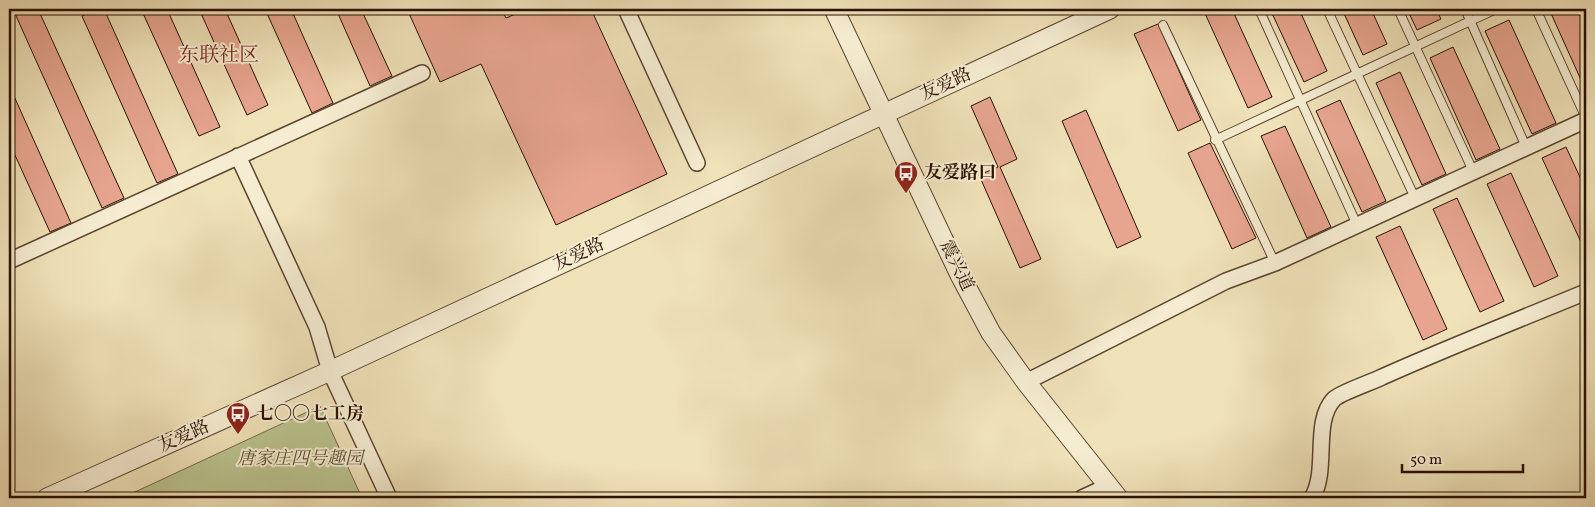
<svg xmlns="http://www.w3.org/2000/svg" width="1595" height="507" viewBox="0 0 1595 507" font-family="Vollkorn,'Noto Serif SC',serif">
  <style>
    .green { fill: #bac28e; stroke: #726947 }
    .building { fill: #e7a58f; stroke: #2a1000 }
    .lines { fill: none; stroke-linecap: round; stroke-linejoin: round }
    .service-casing { stroke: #5b442e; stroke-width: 10 }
    .minor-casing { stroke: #5b442e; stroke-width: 18 }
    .tertiary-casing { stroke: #5b442e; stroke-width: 21 }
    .service { stroke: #f5ecd1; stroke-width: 8 }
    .minor { stroke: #f5ecd1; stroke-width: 15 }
    .tertiary { stroke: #f5ecd1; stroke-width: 19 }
    .labels { text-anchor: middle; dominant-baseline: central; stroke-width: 4; stroke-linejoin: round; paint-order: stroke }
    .street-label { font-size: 18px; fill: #2a1000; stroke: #f5ecd1 }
    .poi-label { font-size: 18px; font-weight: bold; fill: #2a1000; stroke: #f5ecd1; text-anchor: start }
    .park-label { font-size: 18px; font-style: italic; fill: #5c4e32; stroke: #f5ecd1 }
    .quarter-label { font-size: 20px; fill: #7a1f14; stroke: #f5ecd1 }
  </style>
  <rect width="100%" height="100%" fill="#efe1b8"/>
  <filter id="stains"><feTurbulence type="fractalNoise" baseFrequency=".004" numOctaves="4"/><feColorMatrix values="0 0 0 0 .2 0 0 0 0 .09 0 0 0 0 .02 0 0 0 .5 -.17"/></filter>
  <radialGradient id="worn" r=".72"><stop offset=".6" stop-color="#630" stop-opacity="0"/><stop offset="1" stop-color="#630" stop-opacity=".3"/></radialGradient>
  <path class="green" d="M320,406L362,498H122Z"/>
  <path class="building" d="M13,9H38L124,198L102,208Z
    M98,9H104L178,174L157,183L82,16Z
    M141,9H167L220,127L199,136Z
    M199,9H225L268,105L247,115Z
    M265,9H291L333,103L312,113Z
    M336,9H361L392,76L370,86Z
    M407,9H501L506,18L527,9H591L667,174L556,225L481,64L440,82Z
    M1203,9H1232L1272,97L1248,108Z
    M1270,9H1299L1327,71L1304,82Z
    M1342,9H1371L1387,44L1363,55Z
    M1407,9H1436L1441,19L1417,30Z
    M1549,9H1577L1586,28V91Z
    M1509,20L1556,123L1532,134L1485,31Z
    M1158,24L1201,120L1178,131L1134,34Z
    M1453,47L1500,149L1476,160L1430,58Z
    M1400,72L1446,174L1422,185L1376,83Z
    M9,85L71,223L50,232L9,142Z
    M990,97L1017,159L1000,167L1041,259L1020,268L979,175L998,167L971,106Z
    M1340,100L1386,201L1362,212L1316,111Z
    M1086,110L1141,237L1117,248L1062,121Z
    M1285,126L1331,227L1307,238L1261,136Z
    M1210,143L1256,238L1232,249L1188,153Z
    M1566,147L1586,190V253L1542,158Z
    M1511,173L1558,276L1534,287L1487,184Z
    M1457,198L1504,301L1480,312L1433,209Z
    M1400,226L1447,329L1423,340L1376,237Z"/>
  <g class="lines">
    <g class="service-casing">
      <path id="service" d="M1259,9L1357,225
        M1327,9L1415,198
        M1398,9L1473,171
        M1465,9L1526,147
        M1536,9L1586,118
        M1163,25L1275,263
        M1215,140L1496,9"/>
    </g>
    <g class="minor-casing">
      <path id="minor" d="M626,9L697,163
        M238,156L317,327L330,371L389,498
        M9,261L422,73
        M1026,382L1226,281L1275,263L1586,120
        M1082,498L1108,486
        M1312,498C1329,470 1312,422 1334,399C1340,393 1372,382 1382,377C1449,347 1518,320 1586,292"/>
    </g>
    <g class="tertiary-casing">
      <path id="tertiary" d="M834,9L960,275L991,333L1026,382L1118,498
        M47,498L330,371L1110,9"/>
    </g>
    <use href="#service" class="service"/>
    <use href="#minor" class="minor"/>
    <use href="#tertiary" class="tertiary"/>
  </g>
  <defs>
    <g id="bus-pin" transform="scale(1.25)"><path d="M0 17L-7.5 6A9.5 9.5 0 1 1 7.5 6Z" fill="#8f2418" stroke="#f5ecd1"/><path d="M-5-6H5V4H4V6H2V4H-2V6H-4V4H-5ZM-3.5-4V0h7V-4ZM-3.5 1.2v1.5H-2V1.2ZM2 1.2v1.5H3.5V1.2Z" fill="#fff"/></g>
  </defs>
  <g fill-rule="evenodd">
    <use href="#bus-pin" x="906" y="173"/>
    <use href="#bus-pin" x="238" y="414"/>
  </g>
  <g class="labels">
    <g class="street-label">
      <text transform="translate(946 85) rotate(-25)">友爱路</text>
      <text transform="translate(579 255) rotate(-25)">友爱路</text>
      <text transform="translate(956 266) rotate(64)">震兴道</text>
      <text transform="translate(184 437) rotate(-24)">友爱路</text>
    </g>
    <g class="poi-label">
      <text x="924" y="173">友爱路口</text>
      <text x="256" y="414">七〇〇七工房</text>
    </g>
    <g class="park-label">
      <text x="300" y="459">唐家庄四号趣园</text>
    </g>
    <g class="quarter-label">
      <text x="219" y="56">东联社区</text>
    </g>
  </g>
  <rect width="1595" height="507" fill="none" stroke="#efe1b8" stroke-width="30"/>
  <rect x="10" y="10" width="1575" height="487" fill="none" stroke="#2a1000" stroke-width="2.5"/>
  <rect x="15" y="15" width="1565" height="477" fill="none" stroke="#2a1000"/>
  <path d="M1402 464v8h121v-8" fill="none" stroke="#2a1000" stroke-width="2.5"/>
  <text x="1410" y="464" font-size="15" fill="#2a1000" stroke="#f5ecd1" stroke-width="4" paint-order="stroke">50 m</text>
  <rect width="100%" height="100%" filter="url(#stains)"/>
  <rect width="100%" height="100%" fill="url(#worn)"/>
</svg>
